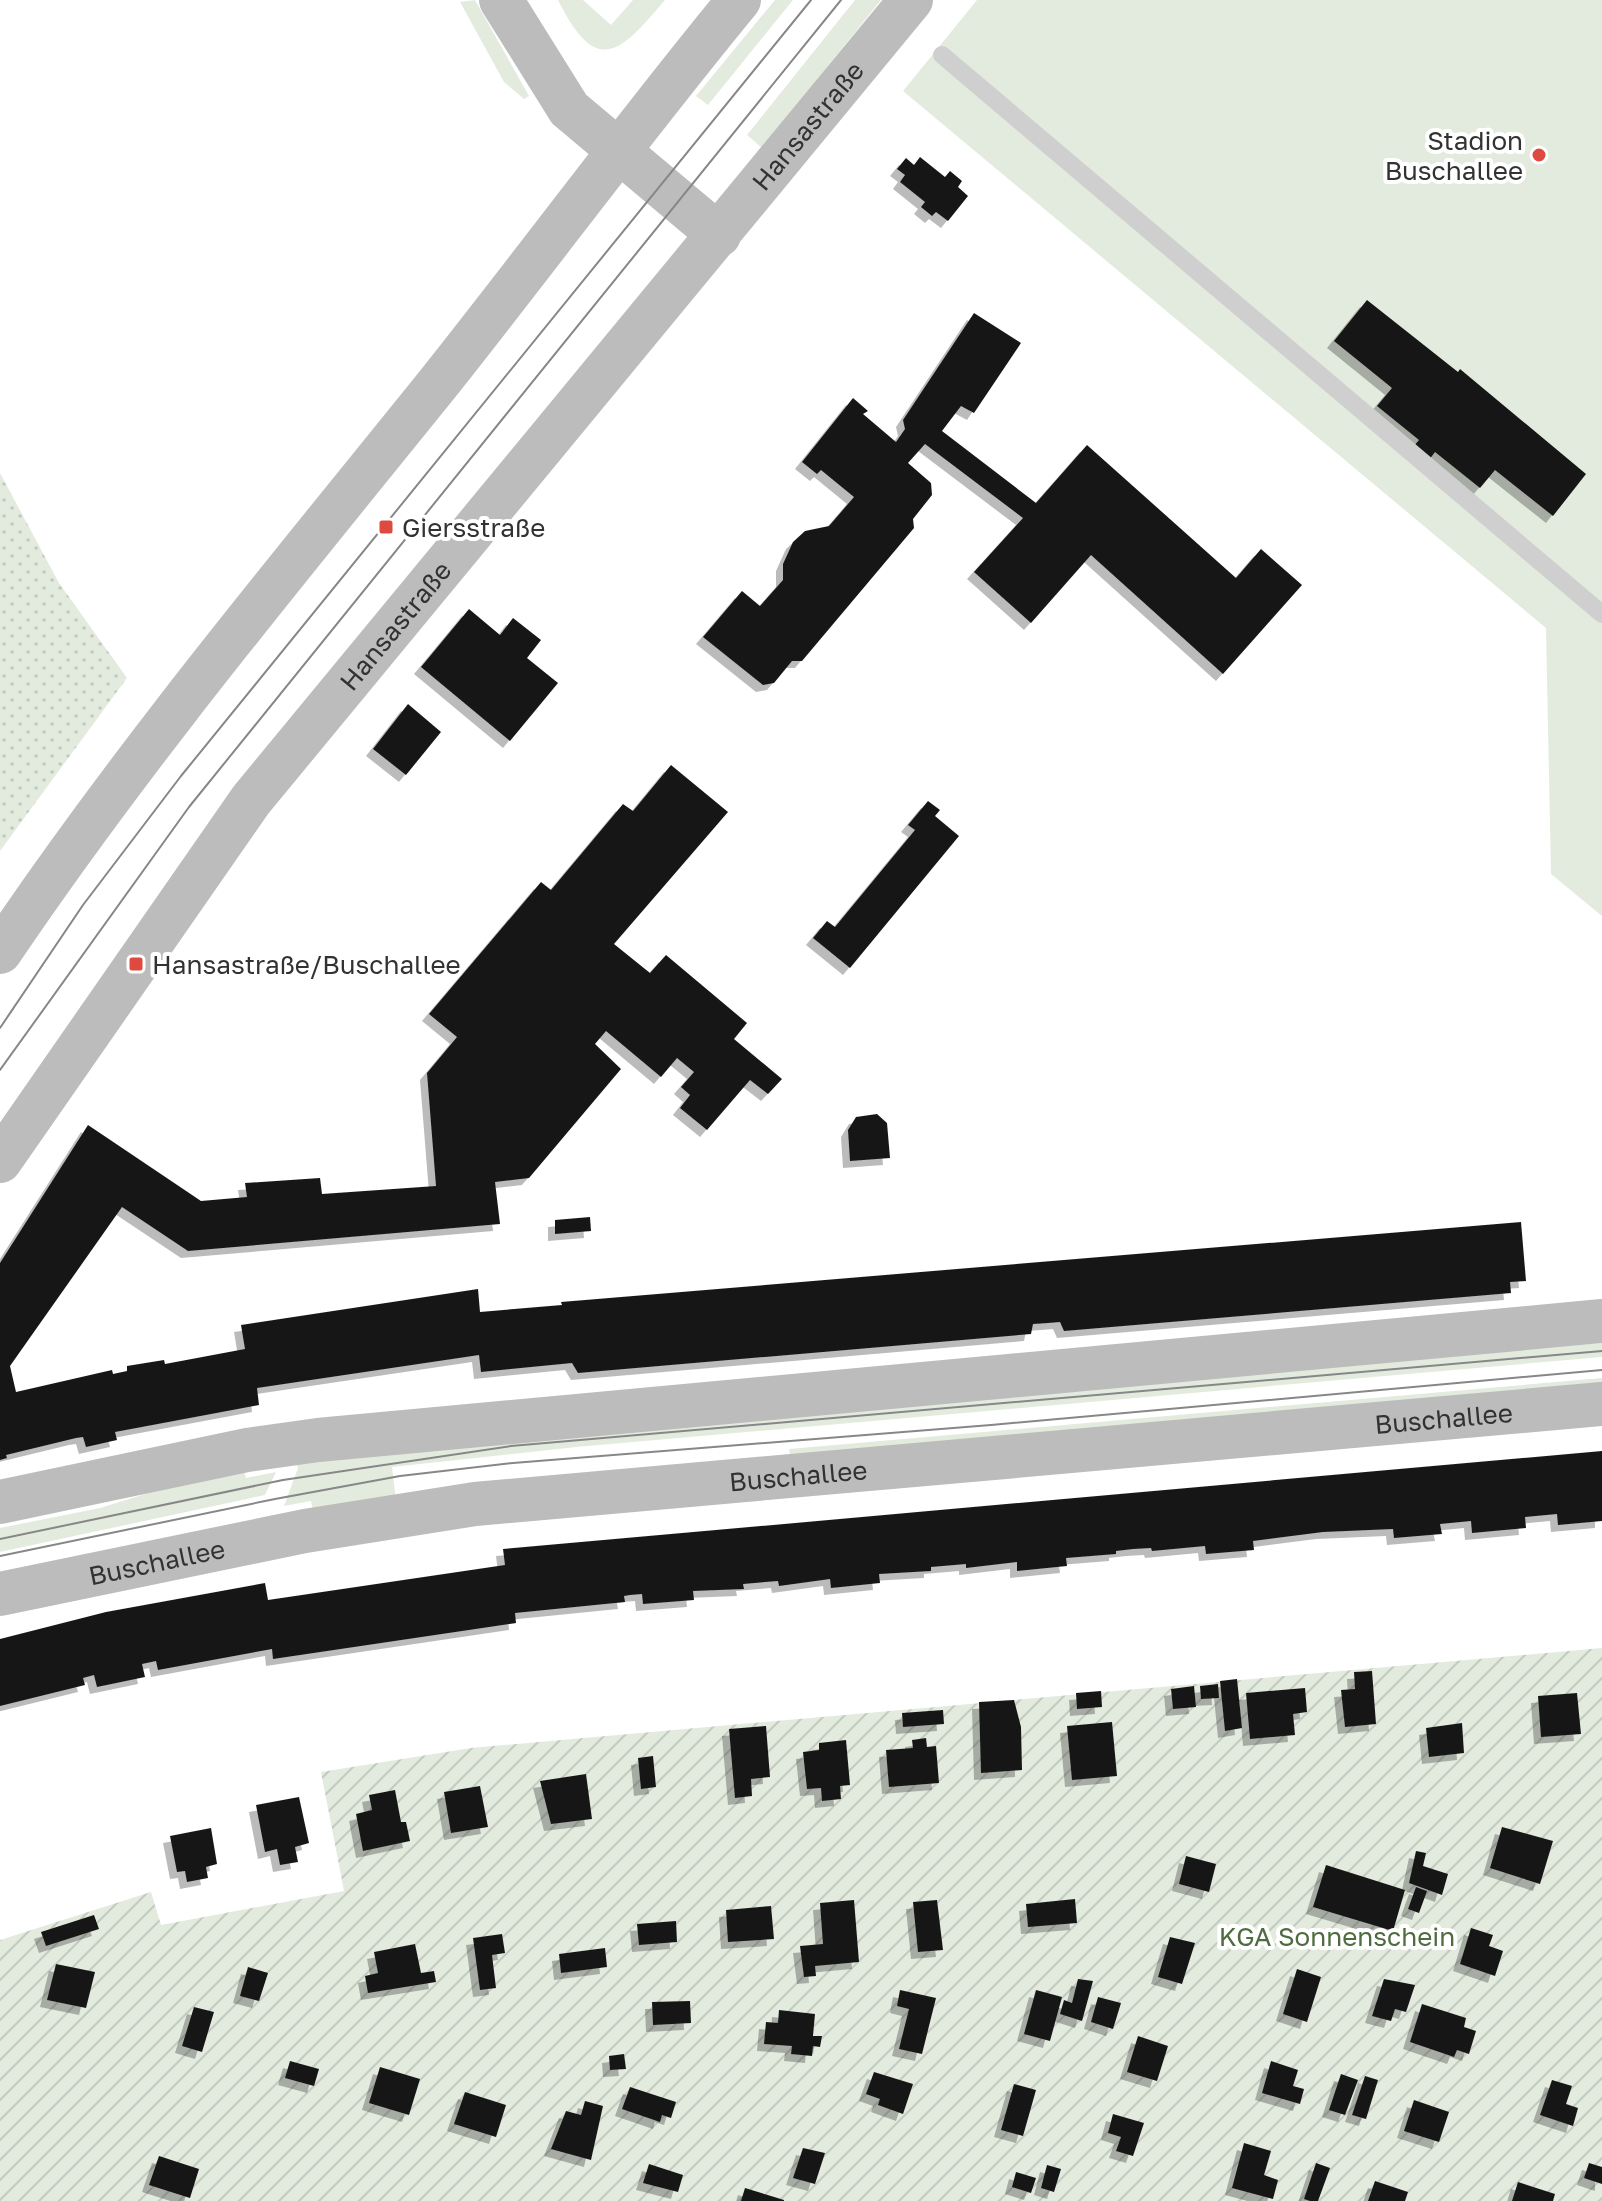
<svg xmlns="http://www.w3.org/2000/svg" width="1602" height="2201" viewBox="0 0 1602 2201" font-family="'Golos Text',sans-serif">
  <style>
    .grass { fill: #e3ebde }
    .park { fill: url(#park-dots) }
    .garden { fill: url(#garden-furrows) }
    .building { fill: #191919; filter: url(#shadow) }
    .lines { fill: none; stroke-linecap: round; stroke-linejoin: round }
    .lane { stroke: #cfcfcf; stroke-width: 18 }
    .secondary { stroke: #bcbcbc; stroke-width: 44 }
    .tram { stroke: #878787; stroke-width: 2 }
    .poi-dot { fill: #de4a3f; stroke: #fff; stroke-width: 3 }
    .labels { text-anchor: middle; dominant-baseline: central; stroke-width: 8; stroke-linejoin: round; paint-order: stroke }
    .street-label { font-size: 26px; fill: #323232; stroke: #fff }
    .poi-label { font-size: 26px; fill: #323232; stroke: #fff; text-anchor: start }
    .park-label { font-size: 26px; fill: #4f6c40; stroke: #fff }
  </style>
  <defs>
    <pattern id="park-dots" width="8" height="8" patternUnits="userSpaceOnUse" patternTransform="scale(2)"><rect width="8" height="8" fill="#e3ebde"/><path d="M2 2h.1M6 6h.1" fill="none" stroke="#c3cabf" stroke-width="1.8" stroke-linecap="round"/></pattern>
    <pattern id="garden-furrows" width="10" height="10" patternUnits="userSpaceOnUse" patternTransform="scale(2)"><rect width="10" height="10" fill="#e3ebde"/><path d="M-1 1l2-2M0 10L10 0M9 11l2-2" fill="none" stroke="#c3cabf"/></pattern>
    <filter id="shadow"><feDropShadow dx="-7" dy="7" stdDeviation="0" flood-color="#0004"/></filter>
  </defs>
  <rect width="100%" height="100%" fill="#fff"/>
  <path class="grass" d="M475,0L529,96L524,99L504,82L460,2Z
    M558,0H583L611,25L633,0H665C620,53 597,78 558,0Z
    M775,0H793L708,105L696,96Z
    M855,0H881L762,148L747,135Z
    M977,0H1602V916L1551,874L1546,628L903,91Z
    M1602,1343V1357L576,1447L392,1467L396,1500L314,1515L311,1501L284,1506L298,1468L294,1454Z
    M1602,1378V1389L791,1459L789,1449Z
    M242,1464L246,1478L276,1472L265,1495L0,1552V1528L100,1508Z"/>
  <path class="park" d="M0,473L59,583L127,678L0,851Z"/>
  <path class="garden" d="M1602,1648V2201H0V1940L151,1892L161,1925L344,1891L321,1772L471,1748Z"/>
  <path class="building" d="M920,157L945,177L950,171L962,181L958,187L968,196L948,221L936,212L932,216L921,207L925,202L900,182L905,175L897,169L906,158L914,165Z
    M1367,300L1458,372L1460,369L1586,474L1553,516L1495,470L1480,488L1435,452L1429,460L1413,447L1419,440L1377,406L1392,388L1334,341Z
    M974,313L1021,343L974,413L961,406L942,431L1036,503L1087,445L1236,578L1261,549L1302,585L1223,674L1091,555L1031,623L974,572L1023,518L925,444L908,463L931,483L932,495L913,519L914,528L802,661H792L774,683L763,685L703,637L742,591L760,606L783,580V564L793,542L805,531L829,526L854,497L821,470L817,474L802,462L853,398L868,411L863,414L896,442L905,429L903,420Z
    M469,609L500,635L513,618L541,640L527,658L558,683L510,741L421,667Z
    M408,704L441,732L406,775L373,749Z
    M671,765L728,812L614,944L650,973L666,955L747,1023L734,1039L782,1079L768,1094L750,1080L707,1130L680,1108L690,1095L681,1087L694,1072L677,1058L661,1077L606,1031L595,1044L621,1069L529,1178L495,1182L500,1224L188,1251L122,1207L10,1366L16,1392L112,1370L113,1374L127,1371V1366L164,1360L165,1364L245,1349L241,1325L478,1289L480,1312L562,1305L561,1302L1521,1222L1526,1281L1510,1282L1511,1293L1064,1331L1060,1322L1048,1323L1033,1324L1031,1334L578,1373L572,1363L481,1372L479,1355L257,1388L259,1405L115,1432L117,1440L86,1447L83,1437L76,1438L6,1455L7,1458L0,1460V1263L88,1125L201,1201L247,1197L245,1183L320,1178L322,1194L436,1186L427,1073L457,1037L429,1014L541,882L551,890L623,804L633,811Z
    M928,801L940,810L935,816L959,836L850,968L813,938L827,921L835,927L915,830L908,825Z
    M877,1114L887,1123L890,1158L850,1161L848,1130L856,1117Z
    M590,1217L591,1231L555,1234V1220Z
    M1602,1451V1521L1558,1525L1557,1514L1525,1517L1526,1528L1472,1533L1471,1521L1440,1524L1442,1534L1394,1538L1393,1529L1323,1532L1253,1541L1254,1550L1206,1554L1205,1546L1152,1551L1151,1548L1133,1549L1116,1551V1554L1066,1558L1067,1566L1017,1571V1562L966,1568V1564L931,1567V1571L879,1574L880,1583L831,1588L830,1579L779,1586L778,1581L743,1584L744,1589L693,1591L694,1600L643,1604L642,1594L630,1595L624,1596L625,1602L515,1613L516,1623L273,1659L272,1649L158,1670L156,1661L142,1664L145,1677L97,1687L94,1675L83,1678L85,1685L0,1706V1639L106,1612L265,1583L268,1600L505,1565L503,1549Z
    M1372,1671L1376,1724L1345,1727L1341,1690L1355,1689L1354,1672Z
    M1237,1679L1242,1728L1225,1731L1220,1681Z
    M1218,1684L1219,1698L1201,1699L1200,1686Z
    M1194,1686L1196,1707L1173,1709L1171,1689Z
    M1305,1688L1307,1712L1293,1714L1295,1735L1250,1739L1246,1693Z
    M1101,1691L1102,1707L1077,1709L1076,1693Z
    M1577,1693L1581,1734L1541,1737L1538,1696Z
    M1014,1700L1021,1727L1022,1770L981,1773L979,1702Z
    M943,1710L944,1724L903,1727L902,1713Z
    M1112,1722L1117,1776L1072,1780L1067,1726Z
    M1462,1723L1464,1753L1429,1757L1426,1728Z
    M766,1726L770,1777L751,1779L752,1796L735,1798L729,1729Z
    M926,1738L927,1747L936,1746L939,1783L889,1787L886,1750L913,1748L912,1740Z
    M846,1740L850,1785L840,1786L841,1799L822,1801L821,1788L807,1789L803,1752L819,1750V1743Z
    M653,1756L656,1787L641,1789L638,1758Z
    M586,1774L592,1819L551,1824L540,1781Z
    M480,1786L488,1827L451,1833L444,1792Z
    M395,1790L401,1822H406L410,1841L363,1851L356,1814L372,1810L369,1795Z
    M299,1797L309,1843L295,1847L298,1862L280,1865L277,1849L265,1852L256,1805Z
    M1502,1827L1553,1841L1540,1884L1490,1868Z
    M211,1828L217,1864L206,1867L208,1878L187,1882L185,1871L177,1872L170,1836Z
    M1416,1851L1426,1853L1423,1866L1448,1874L1442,1895L1409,1883Z
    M1186,1856L1216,1864L1209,1892L1179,1884Z
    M1326,1865L1405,1890L1393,1931L1313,1907Z
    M1416,1887L1427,1891L1419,1913L1408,1909Z
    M1075,1899L1077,1923L1028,1927L1026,1904Z
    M854,1900L859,1962L815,1966L816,1976L804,1977L800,1946L823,1944L820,1903Z
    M937,1900L943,1950L918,1952L913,1902Z
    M771,1906L774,1939L728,1942L726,1910Z
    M94,1915L99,1929L46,1946L41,1932Z
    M676,1921L677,1942L639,1945L637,1924Z
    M1471,1928L1493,1935L1489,1946L1503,1951L1495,1976L1460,1964Z
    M502,1934L505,1953L492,1955L496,1988L480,1990L473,1938Z
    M1170,1937L1195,1943L1182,1984L1158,1977Z
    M415,1944L421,1973L434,1971L436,1982L368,1993L365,1976L378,1973L374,1952Z
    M605,1948L607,1967L561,1973L559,1954Z
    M56,1964L95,1972L86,2008L47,2000Z
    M248,1967L268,1973L259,2001L240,1996Z
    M1297,1969L1321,1977L1307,2022L1283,2014Z
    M1078,1979L1093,1981L1082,2021L1060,2014L1064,2000L1072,2003Z
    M1384,1979L1415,1985L1406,2012L1395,2009L1391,2021L1372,2016Z
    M900,1990L936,1998L922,2054L899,2049L909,2009L897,2006Z
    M1036,1990L1062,1997L1050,2041L1024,2034Z
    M1098,1997L1121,2003L1113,2029L1091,2022Z
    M690,2001L691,2023L653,2025L652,2002Z
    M1422,2004L1466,2018L1464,2027L1476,2031L1469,2054L1457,2050L1454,2057L1410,2042Z
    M194,2007L214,2012L202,2052L182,2046Z
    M779,2010L815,2014L813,2036H822L820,2047L813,2046L812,2056L791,2054L792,2046L764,2044L766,2022L778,2023Z
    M1138,2036L1168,2046L1157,2081L1127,2072Z
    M624,2054L626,2069L610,2070L609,2056Z
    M290,2061L319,2069L314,2086L285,2078Z
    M1271,2061L1298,2070L1293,2086L1304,2089L1300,2104L1262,2093Z
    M380,2067L420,2079L409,2115L369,2103Z
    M874,2072L913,2084L903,2114L878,2105L880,2099L866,2094Z
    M1341,2074L1358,2080L1345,2115L1329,2110Z
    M1365,2076L1378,2080L1366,2119L1352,2115Z
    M1552,2080L1572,2086L1566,2104L1578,2108L1573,2126L1540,2115Z
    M1014,2084L1036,2090L1023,2136L1001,2130Z
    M630,2087L676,2102L671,2118L662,2115L660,2122L622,2109Z
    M465,2092L506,2105L496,2137L454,2124Z
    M1414,2100L1449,2112L1439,2142L1404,2131Z
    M585,2101L603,2106L591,2160L551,2149L566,2111L581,2115Z
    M1113,2114L1144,2123L1133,2156L1116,2151L1121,2137L1108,2133Z
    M1244,2143L1271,2151L1264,2175L1278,2180L1273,2199L1232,2188Z
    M803,2148L825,2153L815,2184L793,2178Z
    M159,2156L199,2169L190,2198L149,2185Z
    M1316,2163L1330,2168L1318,2201H1310L1304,2199Z
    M1589,2163L1602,2167V2184L1584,2178Z
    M649,2164L683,2175L678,2192L643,2183Z
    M1047,2165L1061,2169L1054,2192L1041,2188Z
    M1016,2172L1036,2178L1031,2193L1012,2187Z
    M1375,2181L1408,2192L1405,2201H1368Z
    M1518,2182L1555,2194L1553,2201H1512Z
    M745,2188L784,2200V2201H741Z"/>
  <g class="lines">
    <path class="lane" d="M942,55L1602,614"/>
    <g class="secondary">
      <path d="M501,0L569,109L719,235"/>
      <path d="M0,952C133,755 286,572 436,386C538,258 635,126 739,0"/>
      <path id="s1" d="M0,1161L251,800L911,0"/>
      <path d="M0,1502L247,1450L318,1440L1602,1321"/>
      <path id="s2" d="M0,1594L305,1531L475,1504L1602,1404"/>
    </g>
    <path class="tram" d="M0,1028L83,905L181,776L811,0
      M0,1070L189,807L841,0
      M0,1539L283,1480L511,1446L1602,1351
      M0,1556L275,1499L400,1476L513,1463L991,1425L1602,1370"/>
  </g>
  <g class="poi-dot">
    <circle cx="1539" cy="155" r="8"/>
    <rect x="378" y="519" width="16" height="16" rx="4"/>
    <rect x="128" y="956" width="16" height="16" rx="4"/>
  </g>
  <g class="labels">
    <g class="street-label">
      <text stroke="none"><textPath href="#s1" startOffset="1314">Hansastraße</textPath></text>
      <text stroke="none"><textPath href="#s1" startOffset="666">Hansastraße</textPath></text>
      <text stroke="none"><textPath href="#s2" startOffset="1456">Buschallee</textPath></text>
      <text stroke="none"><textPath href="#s2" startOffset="808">Buschallee</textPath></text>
      <text stroke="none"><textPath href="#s2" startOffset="160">Buschallee</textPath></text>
    </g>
    <g class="poi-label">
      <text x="1523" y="140" text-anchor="end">Stadion<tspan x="1523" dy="30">Buschallee</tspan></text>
      <text x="402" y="527">Giersstraße</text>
      <text x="152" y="964">Hansastraße/Buschallee</text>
    </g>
    <g class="park-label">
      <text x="1337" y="1936">KGA Sonnenschein</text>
    </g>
  </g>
</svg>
